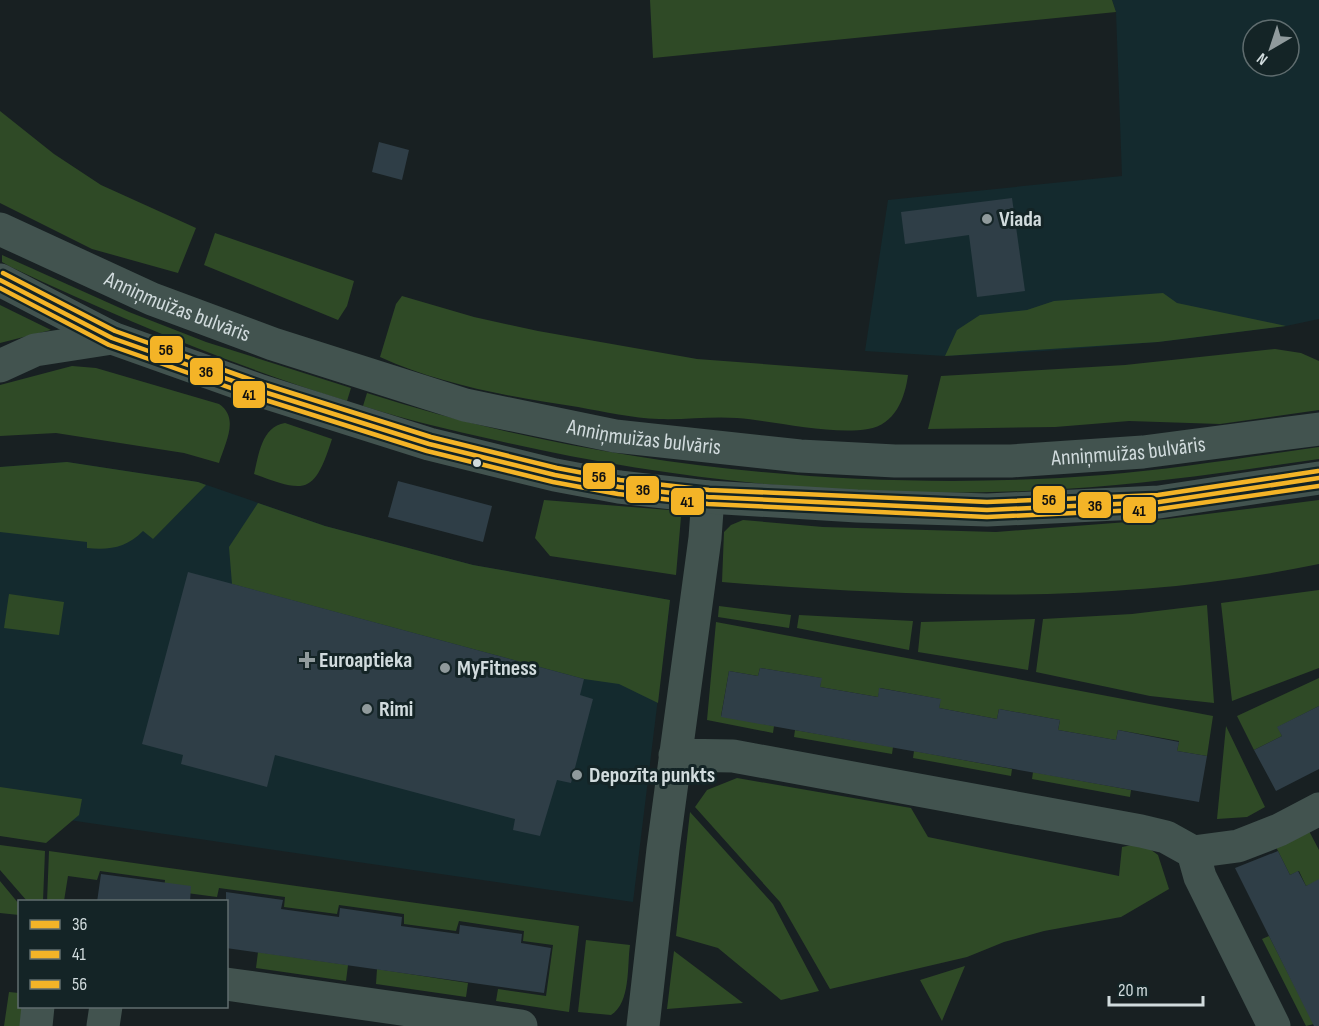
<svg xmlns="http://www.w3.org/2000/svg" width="1319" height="1026" viewBox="0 0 1319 1026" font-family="'Sofia Sans Condensed',sans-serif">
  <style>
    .built { fill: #142a2e; fill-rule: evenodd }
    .green { fill: #2f4a26 }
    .building { fill: #2f3e47 }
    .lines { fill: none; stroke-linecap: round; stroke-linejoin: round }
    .minor { stroke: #42534f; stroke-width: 33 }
    .tertiary { stroke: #42534f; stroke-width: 33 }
    .bus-1-casing { stroke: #142426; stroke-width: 9 }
    .bus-2-casing { stroke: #142426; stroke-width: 9 }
    .bus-3-casing { stroke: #142426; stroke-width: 9 }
    .bus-1 { stroke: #f4b427; stroke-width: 4.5 }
    .bus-2 { stroke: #f4b427; stroke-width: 4.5 }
    .bus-3 { stroke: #f4b427; stroke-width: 4.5 }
    .poi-dot { fill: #909a9c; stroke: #142426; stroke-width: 2 }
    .bus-dot { fill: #d1dbdd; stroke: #142426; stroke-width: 2 }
    .labels { text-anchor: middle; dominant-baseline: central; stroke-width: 6; stroke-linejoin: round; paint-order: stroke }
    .poi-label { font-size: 22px; font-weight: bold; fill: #d1dbdd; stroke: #142426; text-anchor: start }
    .street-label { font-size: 22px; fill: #d1dbdd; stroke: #142426 }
    .line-badge { stroke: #142426; stroke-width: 2 }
    .pale-badge-label { font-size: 16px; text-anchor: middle; font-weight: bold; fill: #111 }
  </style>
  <rect width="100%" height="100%" fill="#182022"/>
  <path class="built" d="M1112,0H1319V319L1286,326L1158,342L1044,351L945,356L865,351L888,200L1122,176L1116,12ZM1253,30H1289V66H1253Z
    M67,462L198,482L325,526L473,565L670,600L633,902L0,810V467Z"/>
  <path class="green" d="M650,0H1112L1116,12L653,58Z
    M0,111L54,154L101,185L196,228L178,273L92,249L0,203Z
    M215,233L354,281L347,306L338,320L204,265Z
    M2,255L129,312L206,342L351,388L347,401C231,365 121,319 11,267L2,262Z
    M1163,293L1177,303L1286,326L1158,342L945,356L957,330L980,315L1027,310L1054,301Z
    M402,296L474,317L538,331L697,359L908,375C905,398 895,425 868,429C830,435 775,421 737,418C711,416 685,420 659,419C632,418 605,412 578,407C511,397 442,385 380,357L396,304Z
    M0,305L51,330L0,343Z
    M1275,349L1301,353L1319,361V410L1220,424L1129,421L1055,427L928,429L941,376L1125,365Z
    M72,366L96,368L219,404C240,418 225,443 219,463L184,453L56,433L0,436V385Z
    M367,393C595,467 865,494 1103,475C1175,469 1247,457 1319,447V459C1234,471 1149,484 1064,489C874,501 680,483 495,440C451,430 406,420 363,406Z
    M285,423L332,439C314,495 306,493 254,474C259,455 261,427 285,423Z
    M67,462L198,482L206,485L153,539L143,531C126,548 110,550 87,548V542L0,532V467Z
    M544,500L669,510L681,517L676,575L550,556L535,538Z
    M1319,500V564C1122,605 921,598 722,582L724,532L731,525L743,520L823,527L996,532L1167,519Z
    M258,503L325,526L473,565L670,600L658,703L619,684L584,679L232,584L229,547Z
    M1319,590V668L1232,701L1221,603Z
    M9,594L64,602L59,635L4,628Z
    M1207,605L1214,703L1150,696L1036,672L1043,619L1132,614Z
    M719,606L791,615L789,628L718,617Z
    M799,615L913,621L909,650L797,628Z
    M1035,619L1028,670L918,652L921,622Z
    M716,622L1213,716L1207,756L1177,751L1179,741L1118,730L1116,740L1058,730L1060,720L999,709L997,719L939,708L940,699L880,688L878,697L820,687L821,678L760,668L758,676L729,671L721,716L774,726L773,733L707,720Z
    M1319,678V706L1278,727L1282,736L1254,750L1237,716Z
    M1226,726L1265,807L1247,817L1217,819Z
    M795,730L893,747L892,754L794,737Z
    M914,751L1012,769L1011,776L913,758Z
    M1033,772L1131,790L1130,797L1032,779Z
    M737,778L911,808L928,837L1119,876L1122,847L1142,843L1158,855L1169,889L1121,917L1044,931L1004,942L967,957L830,989L780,902L695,807L707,790Z
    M0,787L82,799L79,815L46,843L0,836Z
    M690,812L773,904L819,991L781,1000L718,948L676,936Z
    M1309,831L1319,850V881L1306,886L1299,871L1290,875L1276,847Z
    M0,845L45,851L43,901H27L0,870Z
    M49,851L579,926L569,1012L496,1001L498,989L546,996L553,945L523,941L524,931L459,921L456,931L404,924V914L339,905L337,914L284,907L285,897L219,888L217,897L164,890L165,880L100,871L97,880L68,876L64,901L47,902Z
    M0,881L19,904V915L0,913Z
    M1269,936L1314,1024L1306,1026L1262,939Z
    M586,940L630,945C627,965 631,1003 611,1015L578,1012Z
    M674,951L743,1003L667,1009Z
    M258,952L348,965L346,981L256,968Z
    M965,966L942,1021L920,980Z
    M377,969L468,983L466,997L376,984Z
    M9,992L19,993L20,1006L23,1007L20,1026H4Z"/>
  <path class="building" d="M379,142L409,150L402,180L372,172Z
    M1012,198L1025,291L977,297L969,235L905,244L901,212Z
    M398,481L492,506L483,542L388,517Z
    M188,572L584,679L580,695L593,699L571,783L557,780L540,836L513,830L515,819L275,755L267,787L181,764L183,755L142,744Z
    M760,668L822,678L820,687L878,697L879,688L941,699L939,708L997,719L999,709L1060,720L1058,730L1116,740L1118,730L1179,742L1177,751L1207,756L1199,802L721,717L729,671L758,676Z
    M1319,706V769L1276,791L1254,750L1282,736L1277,727Z
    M1278,851L1290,875L1298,871L1306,886L1319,879V1026H1314L1235,868Z
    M101,874L191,886L190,902H97Z
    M226,892L283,900L281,909L339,917L340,908L402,917L401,926L459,934L460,925L522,934L521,943L551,948L544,993L226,948Z"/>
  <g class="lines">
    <path class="minor" d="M675,755L733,756L1141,831L1166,837L1193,852L1238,846L1279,830L1319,809
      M1193,852L1200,877L1274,1026
      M226,984L521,1026
      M36,1026L38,1006
      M103,1026L106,1006
      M643,1026L663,849L705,538L708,497"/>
    <g class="tertiary">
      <path id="s1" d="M0,229L152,299L273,344L465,405L615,436L800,456L895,461H1011L1143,452L1319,429"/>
      <path d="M0,280L112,338L261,391L429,444L555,475L619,487L708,497L857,506L987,510L1159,502L1319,478"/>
      <path d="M0,366L35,350L112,338"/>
    </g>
    <g class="bus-1-casing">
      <path id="bus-1" d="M0,280L112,338L261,391L429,444L555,475L619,487L708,497L987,510L1159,502L1319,478"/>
    </g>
    <g class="bus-2-casing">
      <path id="bus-2" d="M0,288L109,345L259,398L427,451L553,482L618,494L708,504L987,517L1159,509L1319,486"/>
    </g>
    <g class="bus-3-casing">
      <path id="bus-3" d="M3,273L115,331L263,384L431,437L557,468L620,480L709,490L987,502L1158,495L1318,471"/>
    </g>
    <use href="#bus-1" class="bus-1"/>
    <use href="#bus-2" class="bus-2"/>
    <use href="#bus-3" class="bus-3"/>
  </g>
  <g class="poi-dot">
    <circle cx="987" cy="219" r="6"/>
    <path d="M304 651h6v6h6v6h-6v6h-6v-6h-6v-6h6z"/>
    <circle cx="445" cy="668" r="6"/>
    <circle cx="367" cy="709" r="6"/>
    <circle cx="577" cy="775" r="6"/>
  </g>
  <circle class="bus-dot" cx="477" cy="463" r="5"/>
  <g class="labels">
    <g class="poi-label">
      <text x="999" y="219">Viada</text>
      <text x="319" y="660">Euroaptieka</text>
      <text x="457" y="668">MyFitness</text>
      <text x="379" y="709">Rimi</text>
      <text x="589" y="775">Depozīta punkts</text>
    </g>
    <g class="street-label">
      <text stroke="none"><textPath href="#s1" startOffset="194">Anniņmuižas bulvāris</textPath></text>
      <text stroke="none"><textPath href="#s1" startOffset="680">Anniņmuižas bulvāris</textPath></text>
      <text stroke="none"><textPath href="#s1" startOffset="1166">Anniņmuižas bulvāris</textPath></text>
    </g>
  </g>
  <g class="line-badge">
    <rect x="149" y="335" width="35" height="29" rx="6" fill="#f4b427"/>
    <rect x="189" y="357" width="35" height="29" rx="6" fill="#f4b427"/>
    <rect x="232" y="380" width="34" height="29" rx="6" fill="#f4b427"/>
    <rect x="582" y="462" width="34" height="28" rx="6" fill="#f4b427"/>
    <rect x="625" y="475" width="35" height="29" rx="6" fill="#f4b427"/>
    <rect x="1032" y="485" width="34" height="29" rx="6" fill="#f4b427"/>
    <rect x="670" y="487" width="35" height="29" rx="6" fill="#f4b427"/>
    <rect x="1077" y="491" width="35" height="28" rx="6" fill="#f4b427"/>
    <rect x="1122" y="496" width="35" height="28" rx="6" fill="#f4b427"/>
  </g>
  <g class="pale-badge-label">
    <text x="166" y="355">56</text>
    <text x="206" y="377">36</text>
    <text x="249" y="400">41</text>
    <text x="599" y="482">56</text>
    <text x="643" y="495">36</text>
    <text x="1049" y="505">56</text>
    <text x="687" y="507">41</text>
    <text x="1095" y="511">36</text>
    <text x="1139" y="516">41</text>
  </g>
  <rect x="18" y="900" width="210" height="108" fill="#142426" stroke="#606d6f" stroke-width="1.5"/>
  <rect x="30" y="920" width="30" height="9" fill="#f4b427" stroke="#606d6f" stroke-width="1.5"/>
  <text x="72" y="930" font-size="18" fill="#d1dbdd">36</text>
  <rect x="30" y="950" width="30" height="9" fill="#f4b427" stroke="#606d6f" stroke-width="1.5"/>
  <text x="72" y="960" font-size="18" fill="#d1dbdd">41</text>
  <rect x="30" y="980" width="30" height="9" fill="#f4b427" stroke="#606d6f" stroke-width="1.5"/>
  <text x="72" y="990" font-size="18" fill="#d1dbdd">56</text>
  <g transform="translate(1271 48) rotate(219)"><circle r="28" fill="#142426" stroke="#606d6f" stroke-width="1.5"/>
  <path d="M0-4.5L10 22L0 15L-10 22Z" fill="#909a9c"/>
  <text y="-9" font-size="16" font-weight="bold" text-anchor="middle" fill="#d1dbdd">N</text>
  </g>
  <path d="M1109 996v9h94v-9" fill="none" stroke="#d1dbdd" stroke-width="3"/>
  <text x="1118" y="996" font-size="18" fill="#d1dbdd" stroke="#142426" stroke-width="4.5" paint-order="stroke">20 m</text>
</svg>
